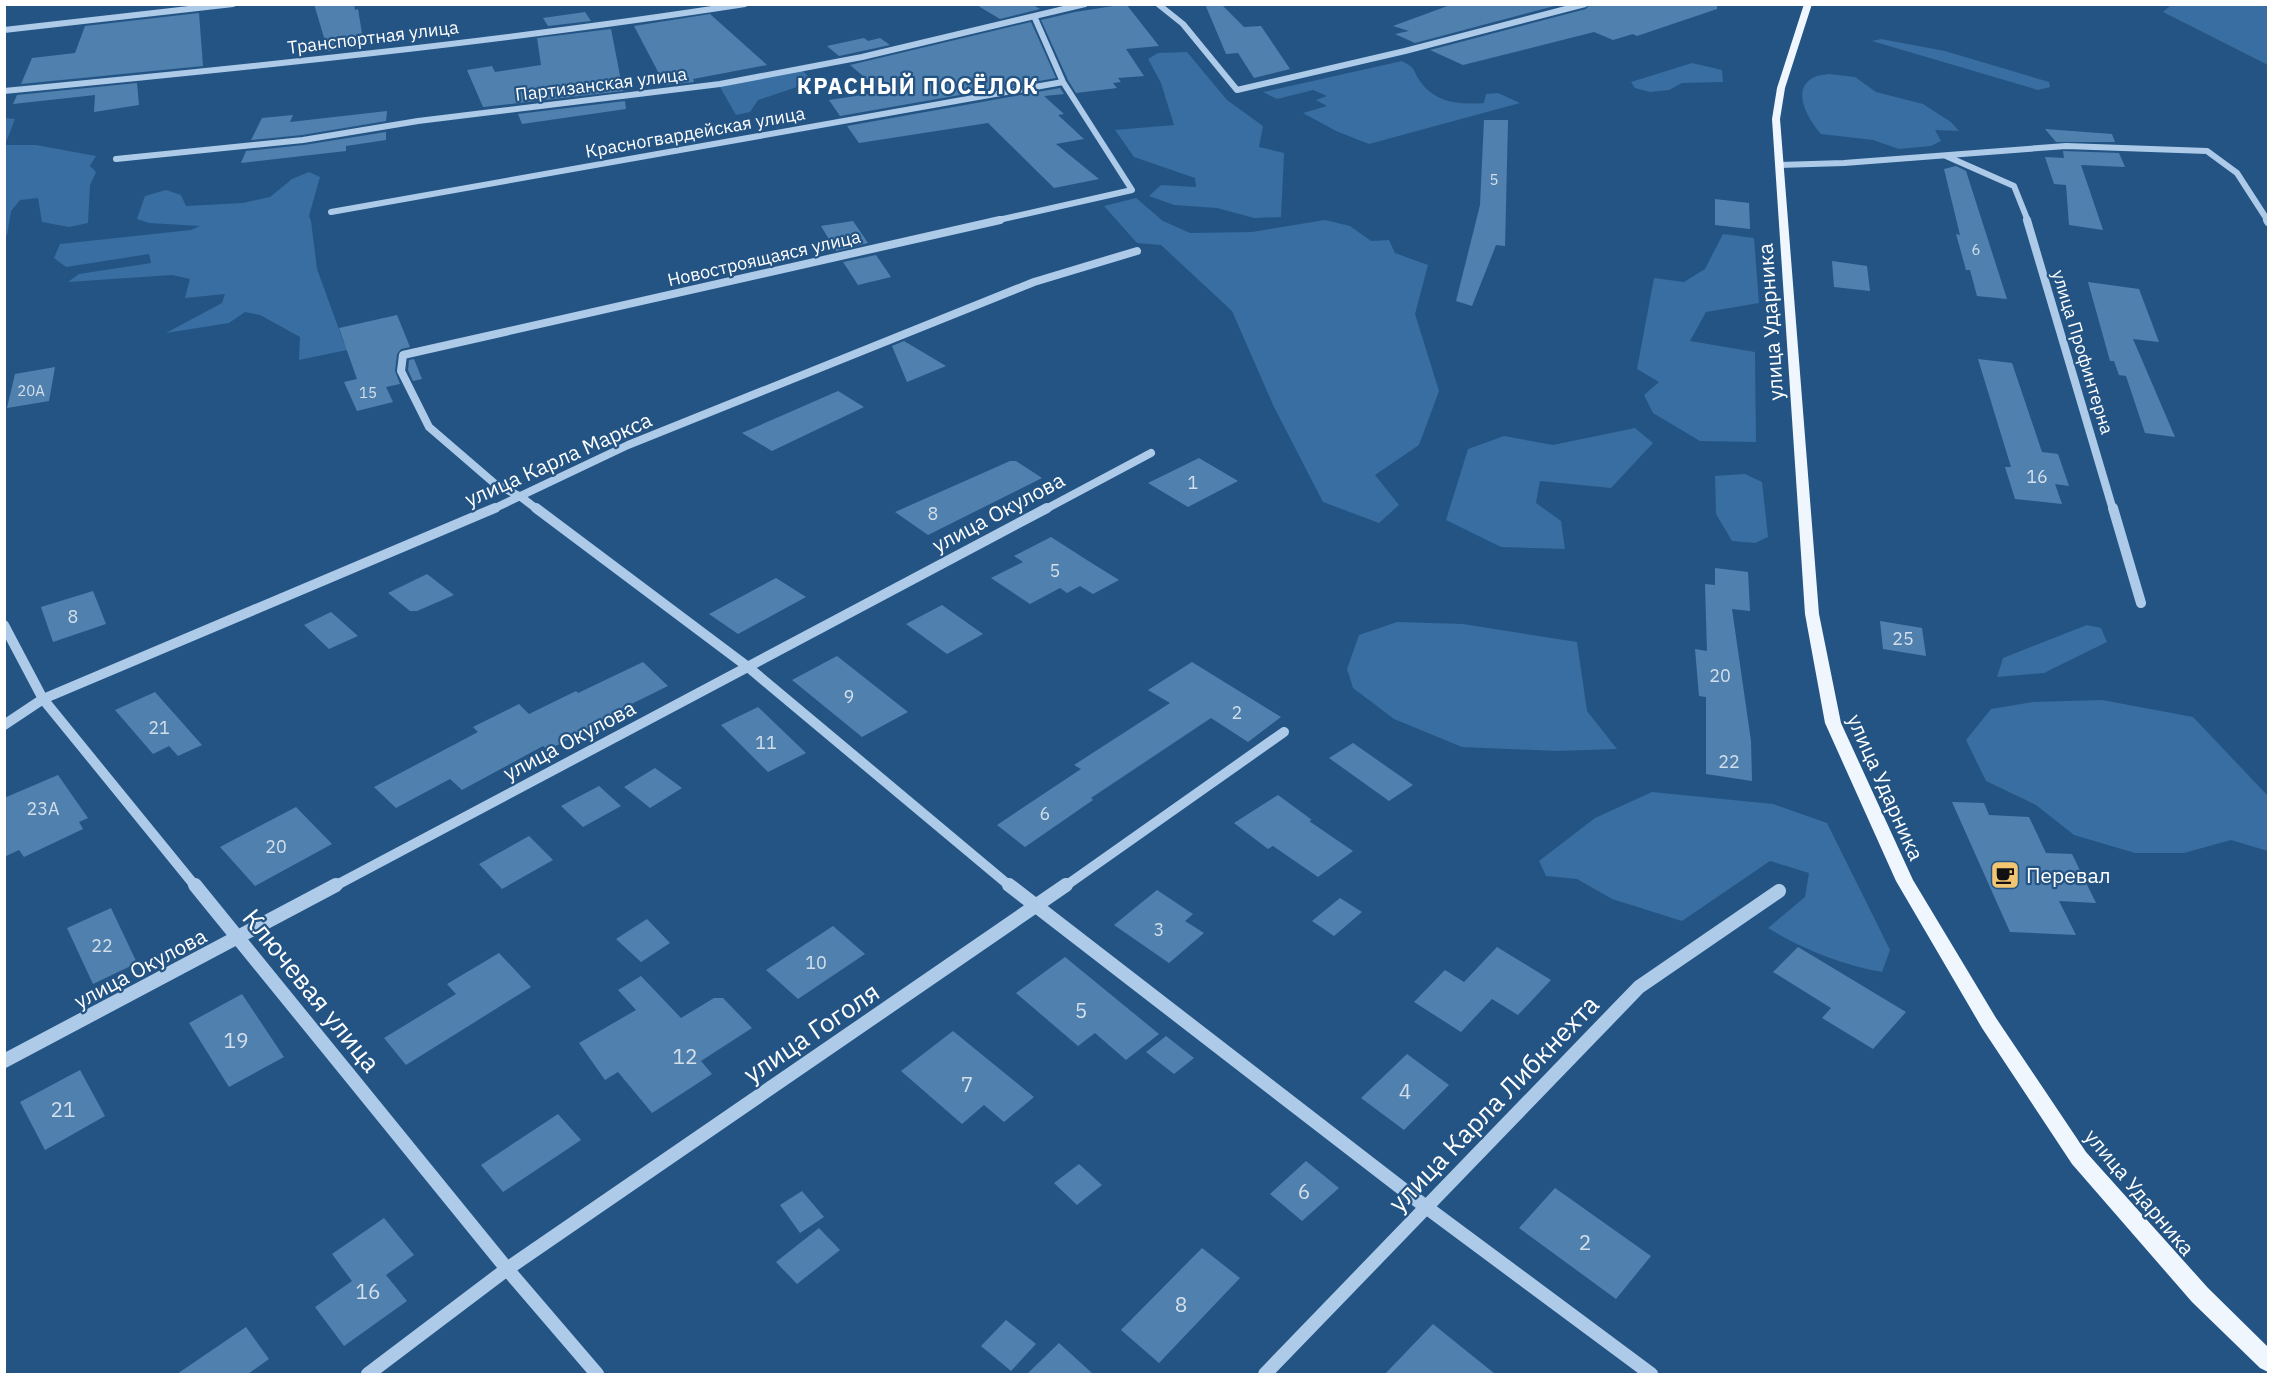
<svg xmlns="http://www.w3.org/2000/svg" width="2273" height="1379" viewBox="0 0 2273 1379" font-family="'IBM Plex Sans',sans-serif">
  <style>
    .green { fill: #386ea1 }
    .building { fill: #5080ae }
    .lines { fill: none; stroke-linecap: round; stroke-linejoin: round }
    .minor-far3 { stroke: #adcbe8; stroke-width: 6 }
    .minor-far2 { stroke: #adcbe8; stroke-width: 8 }
    .minor-far1 { stroke: #adcbe8; stroke-width: 10 }
    .minor { stroke: #adcbe8; stroke-width: 14 }
    .major { fill: #eff6fe; fill-rule: evenodd }
    .labels { text-anchor: middle; dominant-baseline: central; stroke-width: 4.5; stroke-linejoin: round; paint-order: stroke }
    .far-number-label { font-size: 15px; fill: #d3dfeb }
    .far-street-label { font-size: 18px; fill: #fff; stroke: #245484 }
    .number-label { font-size: 18px; fill: #d3dfeb }
    .street-label { font-size: 21px; fill: #fff; stroke: #245484 }
    .poi-label { font-size: 21px; fill: #fff; stroke: #245484; text-anchor: start }
    .near-number-label { font-size: 21px; fill: #d3dfeb }
    .far-district-label { font-size: 22px; font-weight: bold; letter-spacing: 1.5px; fill: #fff; stroke: #245484 }
    .near-street-label { font-size: 26px; fill: #fff; stroke: #245484 }
  </style>
  <rect width="100%" height="100%" fill="#245484"/>
  <path class="green" d="M2171,5H2268V65L2163,12Z
    M1881,39L1945,51L2049,82L2050,87L2038,90L1872,41Z
    M1187,52L1227,100L1263,126L1259,147L1284,153L1281,217L1254,218L1217,208L1174,205L1149,196L1161,185L1196,187L1195,178L1134,157L1115,130L1174,125L1161,83L1148,59L1158,53Z
    M1402,61C1417,69 1412,69 1420,81C1435,103 1460,105 1484,103L1486,94L1498,93L1520,103L1369,144L1336,131L1303,113L1327,106L1316,100L1327,96L1313,90L1277,99L1263,92Z
    M1692,63L1722,70L1723,82L1682,83L1669,90L1650,92L1635,88L1631,82Z
    M802,70L808,76L803,85L758,100L750,112L736,115L720,87Z
    M1829,74L1855,77L1876,92L1923,104L1951,122L1959,131L1935,130L1941,141L1931,146L1899,149L1873,140L1821,134C1810,122 1791,92 1811,79C1816,75 1823,75 1829,74Z
    M5,118L15,119L5,145H36L96,156L90,166L96,172L90,185L88,223L69,227L42,222L38,198L20,200L11,211L7,235L5,236Z
    M309,172L320,177L309,216L311,221L317,269L344,343L352,349L299,360L300,337L260,315L245,312L229,323L166,333L222,303L225,294L185,298L190,279L172,275L68,282L79,274L151,263L149,254L66,267L54,258L60,244L191,230L200,226L149,223L137,219L145,196L166,190L181,195L186,206L243,203L270,197L292,179Z
    M1136,198L1163,221L1190,233L1252,232L1325,220L1350,226L1371,241L1389,240L1395,253L1428,265L1415,314L1439,391L1419,445L1375,475L1399,505L1379,523L1323,502L1274,407L1232,311L1161,245L1137,243L1104,206Z
    M1723,234L1754,238L1759,303L1706,312L1690,341L1755,352L1756,442L1700,441L1653,413L1644,395L1659,382L1637,369L1654,278L1684,282L1705,269Z
    M1635,428L1653,443L1611,488L1540,481L1536,503L1561,521L1565,549L1501,547L1446,520L1468,449L1504,436L1553,445Z
    M1745,474L1762,482L1768,537L1755,543L1732,541L1716,514L1715,476Z
    M1397,622L1463,624L1577,642L1587,711L1617,749L1557,751L1462,747L1394,719L1353,688L1347,669L1359,635Z
    M2087,625L2101,628L2107,642L2044,673L1997,677L2003,658Z
    M2102,700L2193,717L2268,796V851L2231,840L2184,853H2135L2074,835L2036,805L1986,781L1966,740L1991,709L2033,702Z
    M1652,792L1773,804L1827,823L1890,950L1882,972C1840,964 1804,950 1768,928L1805,897L1809,873L1770,861L1682,921L1612,899L1577,879L1546,876L1539,861L1595,818Z"/>
  <path class="building" d="M314,4H354L355,10L358,9L364,46L328,51Z
    M975,4H1031L1040,9L1000,19Z
    M1126,4L1159,46L1126,49L1144,76L1118,78L1121,82L1113,83L1117,88L1076,93L1068,80L1041,20L1075,12Z
    M1205,4H1221L1244,27L1261,26L1290,69L1254,78L1238,53L1226,54Z
    M1453,4H1562L1415,43L1395,34L1409,31L1393,26Z
    M1590,4H1717V9L1637,36L1633,34L1613,40L1594,32L1463,65L1430,50L1586,9Z
    M585,12L591,21L548,26L543,18Z
    M199,13L203,66L21,84L32,58L75,53L85,26Z
    M710,14L767,65L693,79L694,82L665,85L634,26Z
    M1031,22L1056,78L840,116L829,100L882,92L850,65Z
    M611,29L623,91L483,107L467,70L492,66L495,72L541,65L537,38Z
    M864,38L868,41L880,38L890,45L839,56L827,46Z
    M137,83L139,105L94,112L95,95L13,104L17,95Z
    M1060,88L1064,94L1044,96L1064,114L1058,115L1084,139L1056,144L1099,179L1054,188L988,123L859,143L847,126Z
    M625,101L626,109L522,124L518,114Z
    M387,111L386,121L302,135L251,140L262,118L293,115L290,122Z
    M1484,120H1508L1505,246L1496,245L1472,306L1456,301L1480,205Z
    M2045,129L2112,134L2115,142H2056Z
    M386,132V140L346,146V151L241,163L246,151L304,145Z
    M2063,151L2119,153L2125,167L2081,165L2103,230L2069,225L2066,185L2054,184L2045,157L2064,158Z
    M1956,166L1966,171L2007,299L1977,296L1970,270H1966L1956,234L1960,235L1944,169Z
    M1715,199L1749,203L1750,229L1715,225Z
    M853,221L868,243L836,251L821,226Z
    M876,255L891,277L858,285L843,262Z
    M1832,261L1867,266L1870,291L1834,287Z
    M2088,282L2139,289L2159,342L2133,339L2175,437L2145,433L2126,376L2119,375L2114,361H2110Z
    M397,315L410,347L401,349L397,354L395,371L400,384L386,387L393,402L357,411L344,382L357,379L339,328Z
    M904,341L946,366L907,382L892,346Z
    M414,359L422,379L413,381L408,370L409,360Z
    M1978,359L2012,363L2042,452L2058,454L2069,486L2055,484L2062,504L2015,499L2005,467H2011Z
    M55,367L49,401L7,408L15,374Z
    M838,391L864,407L772,451L742,433Z
    M1199,458L1238,481L1188,507L1148,483Z
    M1010,461H1016L1042,478L928,535L895,512Z
    M1051,537L1090,562L1119,580L1093,594L1080,586L1067,593L1060,588L1030,604L991,578L1023,562L1014,556Z
    M1715,568L1748,572L1750,611L1732,609L1751,741L1752,781L1706,774V697L1699,696L1695,649L1707,651L1705,584L1715,585Z
    M427,574L454,595L417,611H410L388,593Z
    M776,578L806,597L738,634L709,614Z
    M93,591L106,624L53,642L41,607Z
    M942,605L983,634L947,654L906,624Z
    M331,612L358,636L329,649L304,625Z
    M1880,621L1922,628L1926,656L1883,649Z
    M837,656L908,712L862,737L792,680Z
    M643,662L668,686L605,717L607,719L548,750L543,746L462,790L450,779L396,808L374,787L478,732L473,727L519,704L529,714L576,691L578,693Z
    M1192,662L1281,717L1248,742L1211,718L1091,798L1093,800L1025,847L997,825L1081,769L1074,765L1170,703L1148,690Z
    M155,692L202,745L178,756L169,746L153,754L115,710Z
    M758,707L806,753L768,772L721,725Z
    M1353,743L1413,785L1389,801L1329,758Z
    M655,768L682,788L650,808L624,787Z
    M58,775L88,818L79,822L83,829L24,857L19,850L4,857V798Z
    M599,786L621,806L583,827L561,806Z
    M1278,795L1312,820L1309,821L1353,851L1318,877L1273,846L1268,849L1234,823Z
    M1952,802L1984,803L1989,815L2029,817L2046,853L2072,854L2096,903L2059,901L2076,935L2010,932Z
    M296,807L332,844L255,886L220,847Z
    M529,836L553,860L502,889L479,864Z
    M1157,890L1193,914L1185,921L1204,933L1169,963L1114,925Z
    M1340,898L1362,912L1334,936L1312,921Z
    M111,908L137,963L93,984L67,928Z
    M647,919L670,943L641,962L616,939Z
    M833,926L865,954L798,999L766,970Z
    M1497,947L1551,980L1518,1015L1492,999L1461,1032L1414,1002L1445,970L1464,982Z
    M1798,947L1906,1012L1873,1049L1822,1018L1831,1008L1773,972Z
    M499,953L531,987L406,1065L384,1038L456,994L447,984Z
    M1065,957L1159,1034L1126,1060L1095,1033L1078,1046L1016,993Z
    M641,976L681,1018L714,998H723L752,1028L701,1061L712,1074L652,1113L618,1072L605,1080L579,1043L636,1010L618,990Z
    M242,994L284,1057L229,1087L189,1023Z
    M953,1031L1034,1097L1004,1122L984,1105L962,1124L901,1071Z
    M1166,1036L1194,1058L1174,1074L1146,1052Z
    M1407,1054L1449,1085L1404,1130L1361,1098Z
    M80,1070L105,1116L45,1150L20,1102Z
    M558,1114L581,1140L503,1192L481,1165Z
    M1306,1161L1339,1188L1302,1221L1270,1194Z
    M1079,1164L1102,1185L1077,1205L1054,1183Z
    M1555,1188L1651,1256L1616,1299L1519,1228Z
    M802,1191L824,1217L800,1233L780,1205Z
    M384,1218L414,1255L386,1275L407,1301L344,1346L315,1307L352,1281L332,1254Z
    M819,1228L840,1250L797,1284L776,1262Z
    M1202,1248L1240,1278L1159,1363L1121,1330Z
    M1006,1320L1036,1344L1011,1371L981,1346Z
    M1433,1324L1495,1374H1385Z
    M246,1327L269,1359L248,1374H177Z
    M1059,1343L1093,1374H1027Z"/>
  <g class="lines">
    <path class="minor-far3" d="M1158,4L1183,24L1237,90L1405,51L1585,4
      M4,30L233,4
      M4,91C252,67 499,42 745,4
      M1946,156L2014,186L2028,221
      M116,159L303,140L418,121L720,84L862,57L1085,4
      M1779,165L1844,163L2066,146L2207,151L2237,173L2268,221
      M331,212L1063,82
      M994,221L1132,190L1063,82L1034,16"/>
    <path class="minor-far2" d="M2027,220L2113,510
      M2267,220L2268,222
      M491,510L628,445L1034,282L1137,251
      M538,510L521,497L494,483L429,427L401,371L403,355L1000,220
      M1044,510L1151,453"/>
    <path class="minor-far1" d="M536,508L748,667L1011,887
      M2113,508L2141,603
      M4,625L43,699L196,887
      M4,725L43,699L495,508
      M333,887L1047,508
      M1064,887L1284,732"/>
    <path class="minor" d="M195,885L507,1269L597,1374
      M1009,885L1426,1207L1651,1374
      M4,1061L336,885
      M368,1374L507,1269L1066,885
      M1265,1374L1639,987L1779,891"/>
    <path class="major" d="M1804,4H1812L1785,88L1780,119L1819,614L1841,723L1913,880L1996,1018L2086,1152L2208,1288L2268,1347V1372L2260,1368L2192,1302L2072,1164L1982,1028L1896,881L1825,723L1805,614L1772,119L1777,88Z"/>
  </g>
  <defs>
    <g id="cafe-square" transform="scale(1.5)"><rect x="-9" y="-9" width="18" height="18" rx="4" fill="#f2c570" stroke="#245484"/><path d="M-5.5-4.5H6V0H3Q3 3.5 0 3.5H-2.5Q-5.5 3.5-5.5 0ZM3-3.2v2h1.7v-2ZM-6 4.5H4V6H-6Z" fill="#111"/></g>
  </defs>
  <g fill-rule="evenodd">
    <use href="#cafe-square" x="2005" y="875"/>
  </g>
  <g class="labels">
    <g class="far-number-label">
      <text x="1494" y="179">5</text>
      <text x="1976" y="249">6</text>
      <text x="31" y="390">20А</text>
      <text x="368" y="392">15</text>
    </g>
    <g class="far-street-label">
      <text transform="translate(373 37) rotate(-7)">Транспортная улица</text>
      <text transform="translate(601 84) rotate(-7)">Партизанская улица</text>
      <text transform="translate(695 132) rotate(-10)">Красногвардейская улица</text>
      <text transform="translate(764 258) rotate(-13)">Новостроящаяся улица</text>
      <text transform="translate(2083 352) rotate(73)">улица Профинтерна</text>
    </g>
    <g class="number-label">
      <text x="2037" y="476">16</text>
      <text x="1193" y="482">1</text>
      <text x="933" y="513">8</text>
      <text x="1055" y="570">5</text>
      <text x="73" y="616">8</text>
      <text x="1903" y="638">25</text>
      <text x="1720" y="675">20</text>
      <text x="849" y="696">9</text>
      <text x="1237" y="712">2</text>
      <text x="159" y="727">21</text>
      <text x="766" y="742">11</text>
      <text x="1729" y="761">22</text>
      <text x="43" y="808">23А</text>
      <text x="1045" y="813">6</text>
      <text x="276" y="846">20</text>
      <text x="1159" y="929">3</text>
      <text x="102" y="945">22</text>
      <text x="816" y="962">10</text>
    </g>
    <g class="street-label">
      <text transform="translate(1770 322) rotate(-94)">улица Ударника</text>
      <text transform="translate(558 459) rotate(-24)">улица Карла Маркса</text>
      <text transform="translate(998 512) rotate(-28)">улица Окулова</text>
      <text transform="translate(569 740) rotate(-28)">улица Окулова</text>
      <text transform="translate(1886 787) rotate(66)">улица Ударника</text>
      <text transform="translate(140 968) rotate(-28)">улица Окулова</text>
      <text transform="translate(2140 1192) rotate(50)">улица Ударника</text>
    </g>
    <g class="poi-label">
      <text x="2026" y="875">Перевал</text>
    </g>
    <g class="near-number-label">
      <text x="1081" y="1010">5</text>
      <text x="236" y="1040">19</text>
      <text x="685" y="1056">12</text>
      <text x="967" y="1084">7</text>
      <text x="1405" y="1091">4</text>
      <text x="63" y="1109">21</text>
      <text x="1304" y="1191">6</text>
      <text x="1585" y="1242">2</text>
      <text x="368" y="1291">16</text>
      <text x="1181" y="1304">8</text>
    </g>
    <g class="far-district-label">
      <text x="918" y="85">КРАСНЫЙ ПОСЁЛОК</text>
    </g>
    <g class="near-street-label">
      <text transform="translate(312 990) rotate(51)">Ключевая улица</text>
      <text transform="translate(811 1032) rotate(-34)">улица Гоголя</text>
      <text transform="translate(1493 1103) rotate(-46)">улица Карла Либкнехта</text>
    </g>
  </g>
  <rect width="2273" height="1379" fill="none" stroke="#ffffff" stroke-width="12"/>
</svg>
